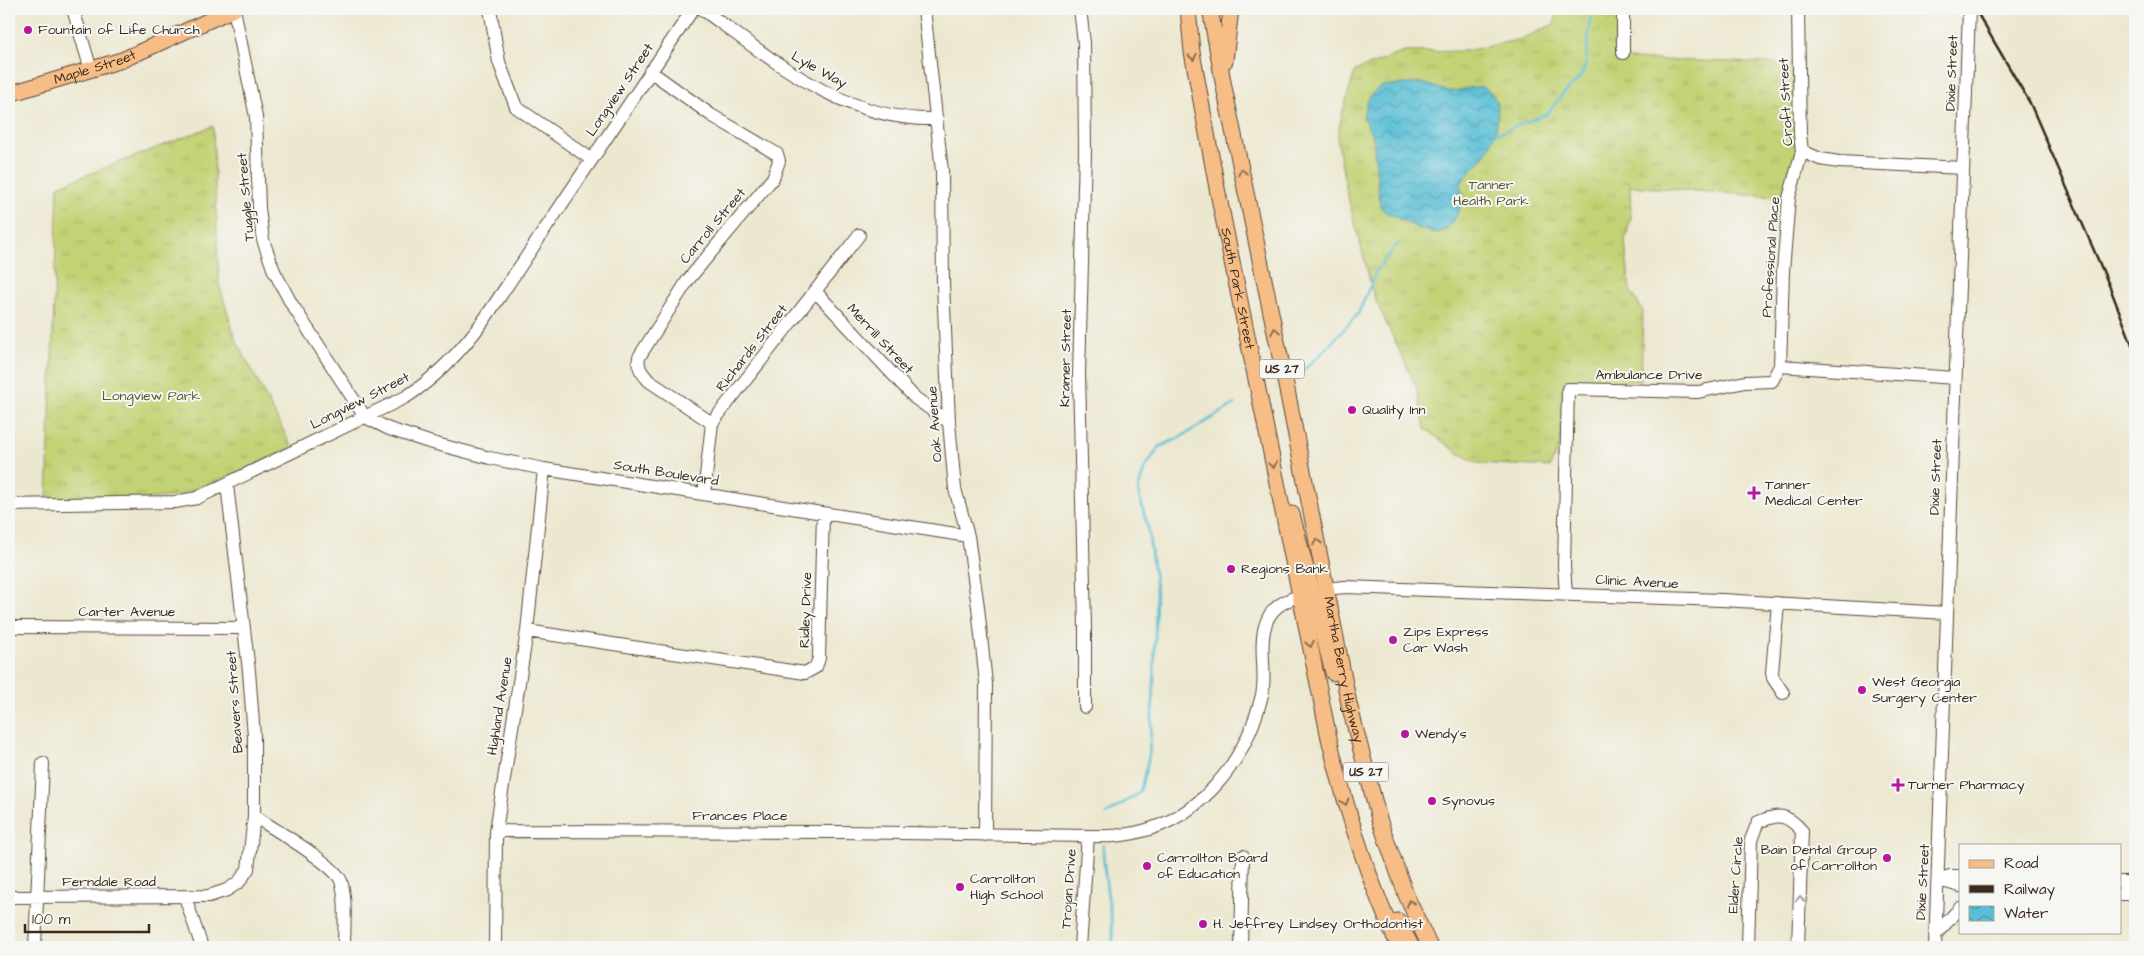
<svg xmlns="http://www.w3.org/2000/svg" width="2144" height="956" viewBox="0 0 2144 956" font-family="'Architects Daughter',sans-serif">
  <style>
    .grass { fill: url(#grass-tufts); stroke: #7f7e49 }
    .water { fill: url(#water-waves); stroke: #4a747a }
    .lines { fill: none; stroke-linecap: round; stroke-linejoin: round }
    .stream { stroke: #58bfd6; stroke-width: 2.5 }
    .minor-casing { stroke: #564639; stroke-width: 14 }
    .major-casing { stroke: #564639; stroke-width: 17 }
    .minor { stroke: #fff; stroke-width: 12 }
    .major { stroke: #f6be86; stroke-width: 15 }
    .rail { stroke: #3b2a1e; stroke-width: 2.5 }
    .oneway { stroke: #8f6d4d }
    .oneway2 { stroke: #a79f9a }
    .poi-dot { fill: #b5179e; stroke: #f6f6f2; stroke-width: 2 }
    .labels { text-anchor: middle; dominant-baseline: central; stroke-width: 4; stroke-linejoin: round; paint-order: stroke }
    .shield { fill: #f6f6f2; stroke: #73675e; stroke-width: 1 }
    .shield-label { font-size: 12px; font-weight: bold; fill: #3b2a1e }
    .poi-label { font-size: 14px; fill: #3b2a1e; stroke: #f6f6f2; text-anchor: start }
    .street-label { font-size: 14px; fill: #3b2a1e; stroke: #f6f6f2 }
    .park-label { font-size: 14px; fill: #5d5434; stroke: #f6f6f2 }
  </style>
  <defs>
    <pattern id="grass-tufts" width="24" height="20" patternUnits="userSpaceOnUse" patternTransform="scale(1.25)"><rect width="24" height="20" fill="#c3d274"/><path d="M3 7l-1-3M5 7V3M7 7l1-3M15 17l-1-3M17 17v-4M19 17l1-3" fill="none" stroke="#a8b464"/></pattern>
    <pattern id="water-waves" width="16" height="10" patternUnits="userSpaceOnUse" patternTransform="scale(1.25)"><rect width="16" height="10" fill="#58bfd6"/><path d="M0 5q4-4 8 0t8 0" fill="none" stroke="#4a9bad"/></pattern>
  </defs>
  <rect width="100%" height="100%" fill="#f6f6f2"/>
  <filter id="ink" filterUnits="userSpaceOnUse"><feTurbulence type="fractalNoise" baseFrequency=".02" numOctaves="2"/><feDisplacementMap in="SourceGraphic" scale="10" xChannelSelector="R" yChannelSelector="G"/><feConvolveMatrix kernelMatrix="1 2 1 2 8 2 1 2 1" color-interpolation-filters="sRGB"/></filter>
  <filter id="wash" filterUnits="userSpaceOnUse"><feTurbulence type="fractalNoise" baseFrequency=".0096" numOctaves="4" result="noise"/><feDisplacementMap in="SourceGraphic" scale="20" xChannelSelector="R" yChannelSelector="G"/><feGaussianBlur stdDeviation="1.12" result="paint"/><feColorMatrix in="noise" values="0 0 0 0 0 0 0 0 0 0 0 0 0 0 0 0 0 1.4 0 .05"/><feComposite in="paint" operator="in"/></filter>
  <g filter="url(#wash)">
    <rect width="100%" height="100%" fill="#ece7cf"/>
    <path class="grass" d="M1559,9H1622L1627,59L1799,64L1800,134L1789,198L1630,186L1631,216L1625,242L1630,290L1643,311L1641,381L1564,382L1560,445L1550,467L1478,463L1460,454L1425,429L1416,386L1374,297L1346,189L1337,138L1342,114L1355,71L1404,52L1466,51L1521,39L1554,24Z
      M213,126L219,284L235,338L292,447L235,474L177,496L144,499L47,498L58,186Z"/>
    <path class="water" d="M1419,83C1430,84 1439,90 1449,91C1463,92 1481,79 1492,94C1505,112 1494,143 1482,159C1477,166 1468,171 1464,179C1459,185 1462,191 1462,197C1462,209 1452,228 1441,232C1427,236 1397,217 1384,211L1380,206L1373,138L1363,116C1366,103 1370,92 1382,86Z"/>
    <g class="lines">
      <path class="stream" d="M1491,136L1547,114L1562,95L1580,78L1586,64L1591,9
        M1299,374L1323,352L1358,314L1377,270L1398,243
        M1107,814L1140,792L1149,756L1154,687L1156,589L1148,528L1138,491L1144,470L1159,447L1179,438L1235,404
        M1103,845C1103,880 1113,913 1113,947"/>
    </g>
  </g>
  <g filter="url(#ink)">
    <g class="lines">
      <g class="minor-casing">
        <path id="minor" d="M73,9L91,70
          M234,9L256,117L259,208L263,240L274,271L291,303L365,417L389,429L429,442L490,458L544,469L968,536
          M490,9L499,62L516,107L591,159
          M702,9C773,60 844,122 937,119
          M924,9L942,171L943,283L949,422L955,489L968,536L978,607L986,684L985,835
          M1080,9L1084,43L1085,151L1079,374L1085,627V707
          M1623,53V9
          M650,71L711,115L777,154L779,161L773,178L688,280L639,357C637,368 642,373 649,381L712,423
          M1802,151L1820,159L1839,162L1963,168
          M815,291L915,398L949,422
          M1780,366L1955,378
          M704,494L712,423L859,235
          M9,505L175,502L197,498L406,397C437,377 462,350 484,320L693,9
          M1326,589L1344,587L1722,600L1947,613
          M1566,594L1564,566L1568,389L1698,392L1745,382L1772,381L1780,366L1783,271L1789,198L1802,151L1800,134L1798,9
          M1778,603L1772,673L1773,678L1783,693
          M9,627L244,628
          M527,631L805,673L816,667L819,658L823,514
          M254,816C272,828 335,864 341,881C347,899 344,928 344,947
          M496,831L842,832L1088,836C1099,836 1111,837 1122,835C1197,826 1245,764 1262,695C1267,672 1258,646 1266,623C1271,608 1285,600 1300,596
          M1938,880L1960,886
          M1938,880L1950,876H1960
          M2120,882H2135
          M2120,894H2135
          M9,897L209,896L227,890L239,882L248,869L254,816V736L249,671L227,485
          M185,897L202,947
          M1935,935L1960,908
          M35,947L43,763
          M495,947L496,831L527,631L544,469
          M1080,947L1088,836
          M1241,947L1243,856
          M1748,947L1751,840L1758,822C1779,814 1786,813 1802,831L1798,947
          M1935,947L1969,9"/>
      </g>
      <g class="major-casing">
        <g id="major">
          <path id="s1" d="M1188,9L1192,52L1217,188L1329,738C1346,810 1368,880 1399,947"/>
          <path id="s2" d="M1210,9L1224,87L1285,380L1349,704L1379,819L1406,895L1430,947"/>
          <path d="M1225,61L1231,9"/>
          <path id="s3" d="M9,94L122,60L234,9"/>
          <path d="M1292,514L1333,673"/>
          <path d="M1398,921L1412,947"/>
        </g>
      </g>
      <use href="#minor" class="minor"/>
      <use href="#major" class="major"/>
      <path class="rail" d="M1975,9L2030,103L2109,285L2135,352"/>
    </g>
    <defs><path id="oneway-chevron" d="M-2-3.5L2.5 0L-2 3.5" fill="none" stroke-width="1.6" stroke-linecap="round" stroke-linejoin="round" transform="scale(1.25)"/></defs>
    <g class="oneway">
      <use href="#oneway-chevron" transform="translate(1193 57) rotate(81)"/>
      <use href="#oneway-chevron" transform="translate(1242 172) rotate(-102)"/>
      <use href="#oneway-chevron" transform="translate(1275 331) rotate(-102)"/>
      <use href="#oneway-chevron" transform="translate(1273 465) rotate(79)"/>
      <use href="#oneway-chevron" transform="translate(1317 542) rotate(-101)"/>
      <use href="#oneway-chevron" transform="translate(1310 644) rotate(79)"/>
      <use href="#oneway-chevron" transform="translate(1345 802) rotate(74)"/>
      <use href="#oneway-chevron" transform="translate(1410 903) rotate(-114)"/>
    </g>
    <use class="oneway2" href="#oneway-chevron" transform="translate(1800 899) rotate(-88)"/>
  </g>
  <g class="poi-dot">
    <circle cx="28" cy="30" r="5"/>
    <circle cx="1352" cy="410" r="5"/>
    <path d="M1751.5 485.5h5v5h5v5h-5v5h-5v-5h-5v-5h5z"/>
    <circle cx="1231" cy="569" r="5"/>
    <circle cx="1393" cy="640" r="5"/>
    <circle cx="1862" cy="690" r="5"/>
    <circle cx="1405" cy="734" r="5"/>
    <path d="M1895.5 777.5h5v5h5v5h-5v5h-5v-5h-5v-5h5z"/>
    <circle cx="1432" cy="801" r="5"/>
    <circle cx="1887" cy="858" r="5"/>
    <circle cx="1147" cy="866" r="5"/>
    <circle cx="960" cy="887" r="5"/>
    <circle cx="1203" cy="924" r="5"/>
  </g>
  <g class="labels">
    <g class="shield">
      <rect x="1259.5" y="359.5" width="45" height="19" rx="4"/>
      <rect x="1343.5" y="762.5" width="45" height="19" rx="4"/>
    </g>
    <g class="shield-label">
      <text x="1282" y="369">US 27</text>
      <text x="1366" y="772">US 27</text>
    </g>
    <g class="poi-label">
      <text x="38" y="30">Fountain of Life Church</text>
      <text x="1362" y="410">Quality Inn</text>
      <text x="1765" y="485">Tanner<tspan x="1765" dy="16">Medical Center</tspan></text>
      <text x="1241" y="569">Regions Bank</text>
      <text x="1403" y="632">Zips Express<tspan x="1403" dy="16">Car Wash</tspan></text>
      <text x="1872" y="682">West Georgia<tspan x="1872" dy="16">Surgery Center</tspan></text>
      <text x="1415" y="734">Wendy's</text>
      <text x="1908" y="785">Turner Pharmacy</text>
      <text x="1442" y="801">Synovus</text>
      <text x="1877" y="850" text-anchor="end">Bain Dental Group<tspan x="1877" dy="16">of Carrollton</tspan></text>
      <text x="1157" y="858">Carrollton Board<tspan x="1157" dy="16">of Education</tspan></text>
      <text x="970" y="879">Carrollton<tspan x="970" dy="16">High School</tspan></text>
      <text x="1213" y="924">H. Jeffrey Lindsey Orthodontist</text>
    </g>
    <g class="street-label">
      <text stroke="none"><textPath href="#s3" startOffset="90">Maple Street</textPath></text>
      <text transform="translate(819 70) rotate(29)">Lyle Way</text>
      <text transform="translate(1952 73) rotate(-88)">Dixie Street</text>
      <text transform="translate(620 90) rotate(-56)">Longview Street</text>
      <text transform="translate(1786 102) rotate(-93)">Croft Street</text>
      <text transform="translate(246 197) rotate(-95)">Tuggle Street</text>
      <text transform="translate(713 226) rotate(-50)">Carroll Street</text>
      <text transform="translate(1771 257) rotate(-86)">Professional Place</text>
      <text stroke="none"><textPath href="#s1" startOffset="284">South Park Street</textPath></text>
      <text transform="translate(880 339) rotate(47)">Merrill Street</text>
      <text transform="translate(752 348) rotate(-52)">Richards Street</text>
      <text transform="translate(1066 358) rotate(-89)">Kramer Street</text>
      <text x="1649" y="375">Ambulance Drive</text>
      <text transform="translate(360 401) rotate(-27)">Longview Street</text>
      <text transform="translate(935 424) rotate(-94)">Oak Avenue</text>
      <text transform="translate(666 473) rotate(9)">South Boulevard</text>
      <text transform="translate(1936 477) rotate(-88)">Dixie Street</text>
      <text transform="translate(1637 582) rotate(3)">Clinic Avenue</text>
      <text transform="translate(806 610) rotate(-88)">Ridley Drive</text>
      <text x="127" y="612">Carter Avenue</text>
      <text stroke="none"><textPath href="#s2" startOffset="674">Martha Berry Highway</textPath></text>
      <text transform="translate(235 702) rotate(-94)">Beavers Street</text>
      <text transform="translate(500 706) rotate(-81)">Highland Avenue</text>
      <text x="740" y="816">Frances Place</text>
      <text transform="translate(1736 875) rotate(-86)">Elder Circle</text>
      <text x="109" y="882">Ferndale Road</text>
      <text transform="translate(1923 882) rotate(-87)">Dixie Street</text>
      <text transform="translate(1069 889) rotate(-86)">Trojan Drive</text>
    </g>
    <g class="park-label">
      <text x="1491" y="185">Tanner<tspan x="1491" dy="16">Health Park</tspan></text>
      <text x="151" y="396">Longview Park</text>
    </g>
  </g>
  <rect width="2144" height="956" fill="none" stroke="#f6f6f2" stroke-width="30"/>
  <rect x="1959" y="844" width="162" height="90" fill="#f6f6f2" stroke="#aba49d"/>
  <rect x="1969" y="860" width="25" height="8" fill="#f6be86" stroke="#aba49d"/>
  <text x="2004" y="868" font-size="15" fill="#3b2a1e">Road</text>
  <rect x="1969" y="885" width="25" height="8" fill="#3b2a1e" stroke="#aba49d"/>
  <text x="2004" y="894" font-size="15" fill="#3b2a1e">Railway</text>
  <rect x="1969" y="906" width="25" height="15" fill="url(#water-waves)" stroke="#aba49d"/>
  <text x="2004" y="918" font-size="15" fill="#3b2a1e">Water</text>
  <path d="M25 924v8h124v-8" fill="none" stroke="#3b2a1e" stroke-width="2.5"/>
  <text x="32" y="924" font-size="15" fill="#3b2a1e" stroke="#f6f6f2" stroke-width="4" paint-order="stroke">100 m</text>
</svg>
